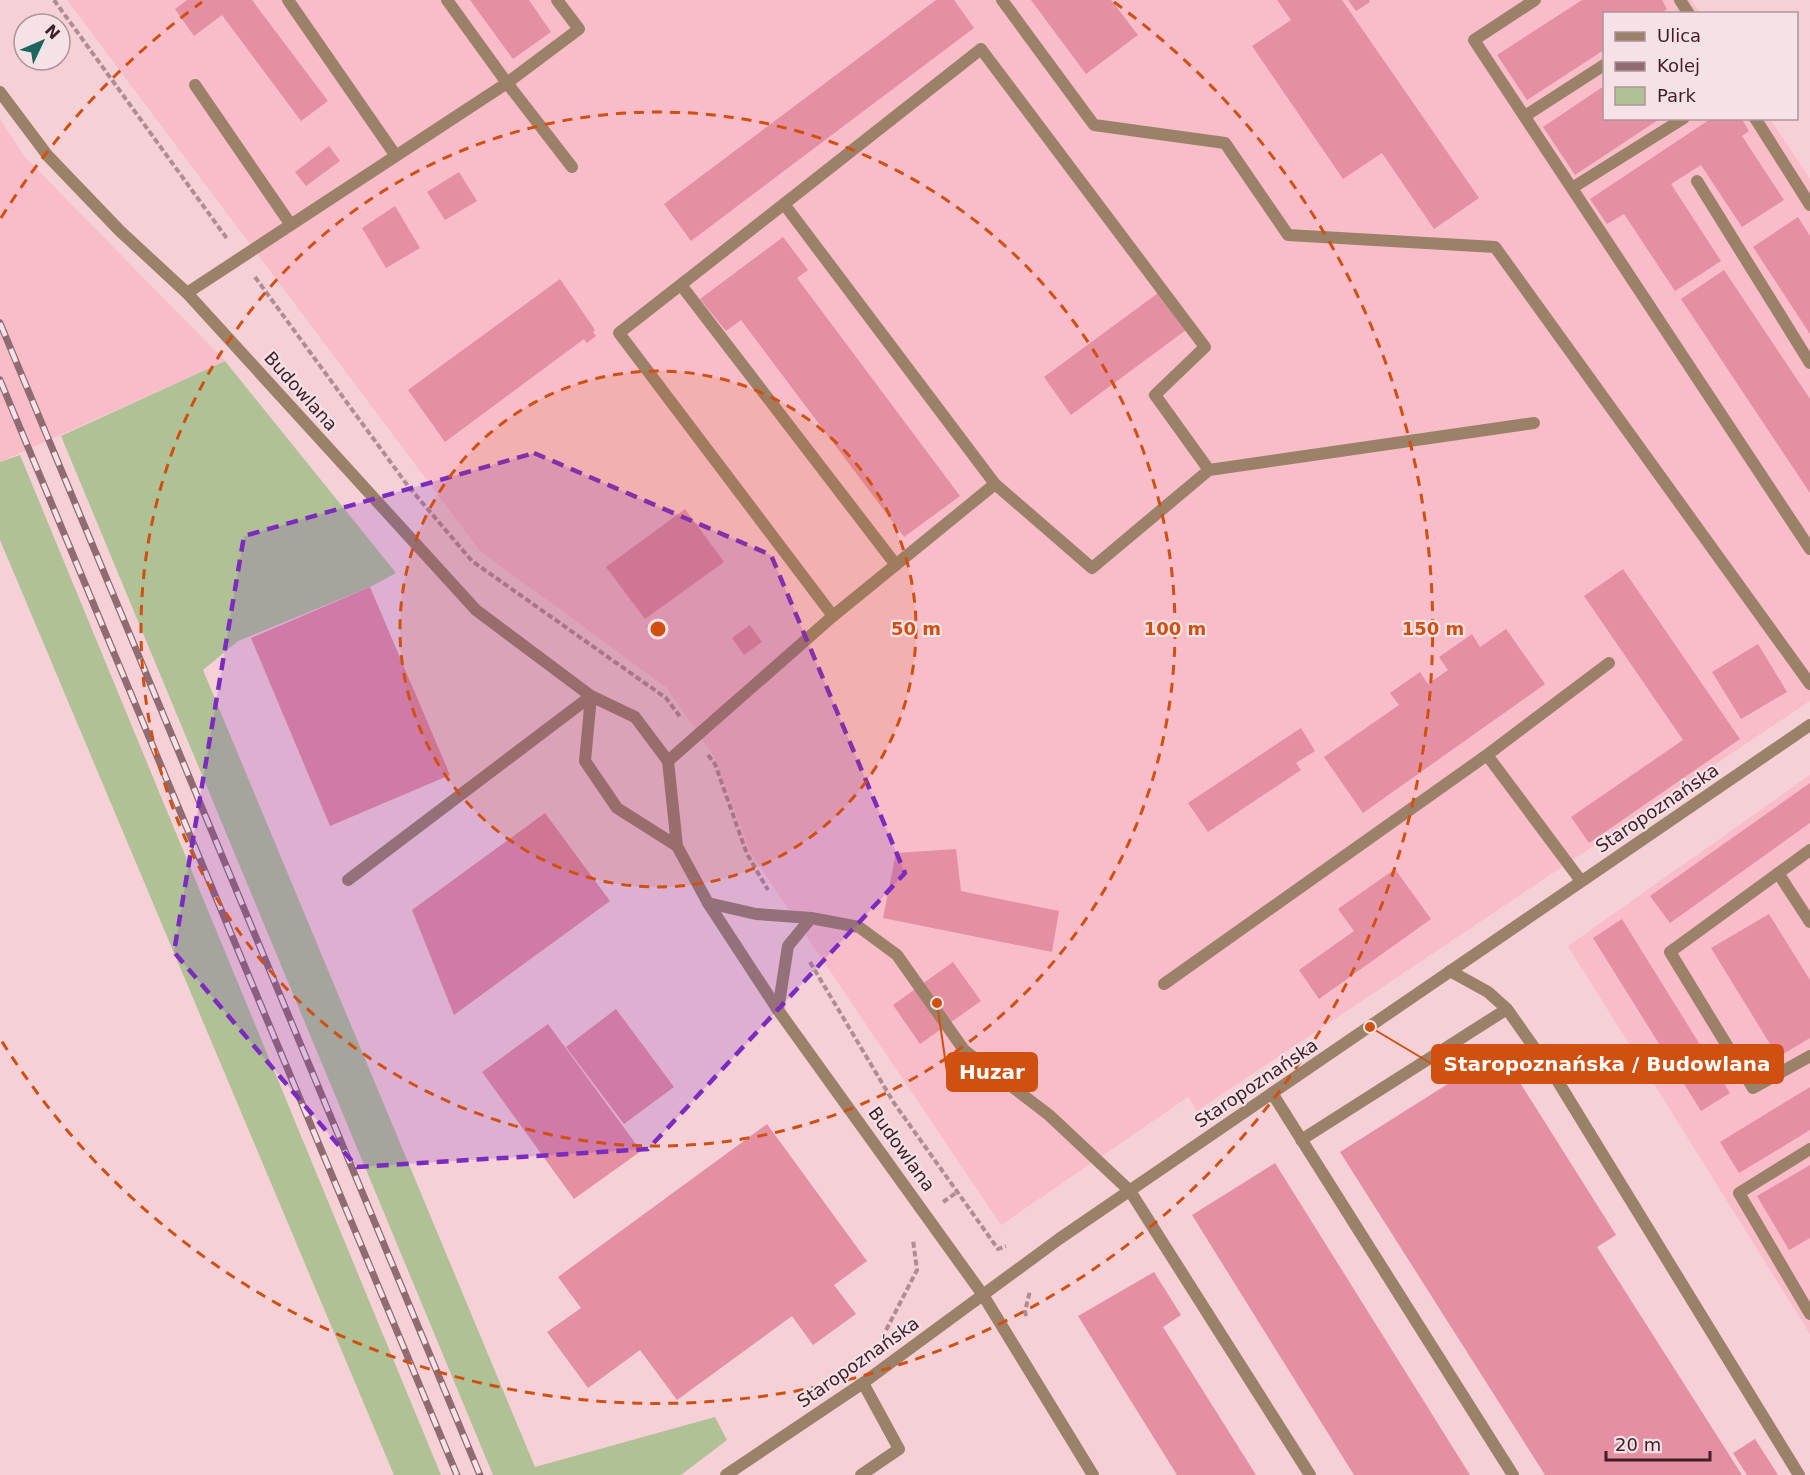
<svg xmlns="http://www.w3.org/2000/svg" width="1810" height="1475" viewBox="0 0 1810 1475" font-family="'DejaVu Sans',sans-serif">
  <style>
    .built { fill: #f8bdc8 }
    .green { fill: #b0c295 }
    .building { fill: #e58fa2 }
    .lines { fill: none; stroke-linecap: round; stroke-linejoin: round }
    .path { stroke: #b18d93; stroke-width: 4; stroke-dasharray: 6 3; stroke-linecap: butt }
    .service { stroke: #9b8168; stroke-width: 12 }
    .minor { stroke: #9b8168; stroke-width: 12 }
    .tertiary { stroke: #9b8168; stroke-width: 12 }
    .rail-casing { stroke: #8f6b72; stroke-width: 7 }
    .rail { stroke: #f5e2e6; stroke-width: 4.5; stroke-dasharray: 14; stroke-linecap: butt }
    .marked { fill: #7b2cbf; fill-opacity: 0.2; stroke: #7b2cbf; stroke-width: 4.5; stroke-dasharray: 12 8; stroke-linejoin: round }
    .ring { fill: none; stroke: #cf5010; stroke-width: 3; stroke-dasharray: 10 8 }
    .labels { text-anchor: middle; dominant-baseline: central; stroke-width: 4.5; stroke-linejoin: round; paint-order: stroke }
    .street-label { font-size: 18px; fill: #401e26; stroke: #f5e2e6 }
    .centre { fill: #cf5010; stroke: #f5e2e6; stroke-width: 3 }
    .ring-label { font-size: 18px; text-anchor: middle; font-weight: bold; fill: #cf5010; stroke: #f5e2e6; stroke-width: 4.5; stroke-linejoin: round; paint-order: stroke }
    .leader { fill: none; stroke: #cf5010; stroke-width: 2 }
    .callout-dot { fill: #cf5010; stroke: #f5e2e6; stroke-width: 2 }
    .callout { fill: #cf5010; stroke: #cf5010; stroke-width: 2 }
    .callout-label { font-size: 20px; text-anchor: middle; font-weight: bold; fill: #fff }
  </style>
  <rect width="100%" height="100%" fill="#f5d0d6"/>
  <path class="built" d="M67,0H1691L1700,13L1604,14V118L1770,119L1810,179V701L1197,1111L1188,1097L1001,1225L750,852L715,758L667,688L480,551Z
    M0,119L24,156L225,361L0,462Z
    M1810,775V1334L1568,946Z"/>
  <path class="green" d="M225,361L396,573L370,587L238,641L203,670L535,1467L715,1417L727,1440L681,1475H493L61,436Z
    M20,455L441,1475H394L0,540V462Z"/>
  <path class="building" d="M187,0H252L328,101L301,121L222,15L194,36L175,9Z
    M470,0H529L551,32L513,59Z
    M936,0H954L974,28L691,241L664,204Z
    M1031,0H1111L1138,35L1086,74Z
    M1277,0H1342L1479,198L1434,229L1382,153L1343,179L1252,46L1291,20Z
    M1348,0H1369L1370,2L1356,11Z
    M1582,0H1662L1667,9L1660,14H1604V50L1527,100L1497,55Z
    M1604,86V118H1661L1575,175L1543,127Z
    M1712,118H1741L1749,131L1742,136L1784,200L1742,227L1701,165L1671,184L1721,261L1675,291L1624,214L1607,224L1590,199Z
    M329,146L340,161L306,186L295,172Z
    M459,172L477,201L445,220L427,192Z
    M395,206L420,248L386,268L362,228Z
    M1798,217L1810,236V334L1753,247Z
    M783,237L808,270L797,278L960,496L904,537L741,320L726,331L700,299Z
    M1724,270L1810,399V493L1681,299Z
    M560,279L595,330L593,332L596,336L587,343L584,339L445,442L408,390Z
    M1158,293L1186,330L1071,415L1044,377Z
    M685,509L724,562L645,619L606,567Z
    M1623,569L1740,739L1589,843L1571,817L1683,740L1584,596Z
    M370,587L450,775L330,826L251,638Z
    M750,625L762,642L744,655L732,638Z
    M1506,629L1545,684L1363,813L1324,757L1399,705L1390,693L1420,672L1428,684L1448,670L1439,657L1472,634L1480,647Z
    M1758,644L1787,692L1741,719L1712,672Z
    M1301,728L1315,751L1296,763L1301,770L1208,832L1188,803Z
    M1810,783V823L1670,923L1650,896Z
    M545,813L610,901L454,1015L412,910Z
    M956,849L961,891L1059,911L1052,952L883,918L896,853Z
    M1395,869L1431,919L1319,999L1299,970L1354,931L1338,909Z
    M1769,914L1810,980V1038L1778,1057L1711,948Z
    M1622,919L1730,1093L1701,1111L1593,938Z
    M953,962L981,1001L920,1044L893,1005Z
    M616,1009L674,1087L624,1124L566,1047Z
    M548,1024L641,1151L574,1199L482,1072Z
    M1500,1051L1616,1235L1597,1247L1742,1475H1545L1340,1152Z
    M1810,1087V1130L1739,1173L1720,1142Z
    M767,1124L867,1261L834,1285L856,1314L813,1345L792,1316L677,1400L640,1350L588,1388L547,1332L581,1308L558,1277Z
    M1275,1163L1470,1475H1354L1192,1215Z
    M1810,1165V1238L1789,1250L1757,1196Z
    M1154,1272L1181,1315L1163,1327L1256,1475H1177L1078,1316Z
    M1755,1439L1778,1475H1747L1733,1453Z"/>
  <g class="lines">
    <path class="path" d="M54,0L228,240
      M255,277L408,486L472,561L666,698L681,718
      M708,755L715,764L747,854L768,890
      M810,962L894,1103L998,1249L1006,1246
      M943,1202L957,1192
      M1026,1316L1025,1311L1030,1291
      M882,1338L917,1270L913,1240"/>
    <path class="service" d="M288,0L396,156
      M557,0L579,29L507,83L572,167
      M1002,0L1094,125L1225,143L1288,235L1495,247L1810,684
      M1535,0L1474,40L1810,549
      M1680,0L1689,14
      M195,85L291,225
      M1525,116L1604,65
      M1755,118L1810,205
      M1697,181L1810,363
      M1572,188L1684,118
      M784,204L981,49L1205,347L1155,395L1209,470L1092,568L995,484
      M681,285L896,565
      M187,293L507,83L447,0
      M1209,470L1534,423
      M1487,755L1609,663
      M668,761L833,616L619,333L784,204L995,484L833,616
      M1810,850L1670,952L1753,1088L1810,1056
      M1778,873L1810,922
      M348,880L591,696
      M708,903L756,914L811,918L859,927L897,955L964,1050L1049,1115L1130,1191L1310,1475
      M1450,971L1488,992L1507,1009L1557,1080L1799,1475
      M1164,984L1487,755L1581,881
      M778,1010L788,946L811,918
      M1272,1093L1513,1475
      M1301,1140L1507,1009
      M1810,1149L1739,1193L1810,1314
      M861,1475L899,1449L863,1383"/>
    <path class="minor" d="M0,92L48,156L120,231L187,293L476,610L591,696L635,717L668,761L677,846L708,903L778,1010L983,1295
      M591,696L585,761L617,808L677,846"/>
    <path class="tertiary" d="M983,1295L1093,1475
      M726,1475L863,1383L1059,1239L1810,725"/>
    <g class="rail-casing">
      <path id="rail" d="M0,323L480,1475
        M0,380L457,1475"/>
    </g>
    <use href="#rail" class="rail"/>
  </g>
  <path class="marked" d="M534,453L771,555L905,873L648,1149L357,1167L174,952L244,536Z"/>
  <circle cx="658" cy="629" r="258" fill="#cf5010" fill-opacity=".12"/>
  <g class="ring">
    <circle cx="658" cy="629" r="258"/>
    <circle cx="658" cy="629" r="517"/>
    <path d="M1 218A775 775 0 0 1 202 2M1114 2A775 775 0 1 1 1 1040"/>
  </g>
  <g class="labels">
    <g class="street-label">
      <text transform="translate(301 391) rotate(48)">Budowlana</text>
      <text transform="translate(1657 808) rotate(-34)">Staropoznańska</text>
      <text transform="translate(1256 1083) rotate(-34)">Staropoznańska</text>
      <text transform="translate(902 1149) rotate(54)">Budowlana</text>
      <text transform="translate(858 1362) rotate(-35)">Staropoznańska</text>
    </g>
  </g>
  <circle cx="658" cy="629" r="9" class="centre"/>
  <g class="ring-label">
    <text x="916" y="635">50 m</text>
    <text x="1175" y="635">100 m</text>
    <text x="1433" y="635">150 m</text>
  </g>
  <path class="leader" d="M1370 1027L1432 1064M937 1003L947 1072"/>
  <g class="callout-dot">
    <circle cx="1370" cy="1027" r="6"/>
    <circle cx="937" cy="1003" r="6"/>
  </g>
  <g class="callout">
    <rect x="1432" y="1045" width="351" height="38" rx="6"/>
    <rect x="947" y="1053" width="90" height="38" rx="6"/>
  </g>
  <g class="callout-label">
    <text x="1607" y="1071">Staropoznańska / Budowlana</text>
    <text x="992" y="1079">Huzar</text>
  </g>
  <rect x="1603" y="12" width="195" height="108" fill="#f5e2e6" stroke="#ad9499" stroke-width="1.5"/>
  <rect x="1615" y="32" width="30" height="9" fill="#9b8168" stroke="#ad9499" stroke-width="1.5"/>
  <text x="1657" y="42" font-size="18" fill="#401e26">Ulica</text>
  <rect x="1615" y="62" width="30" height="9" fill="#8f6b72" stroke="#ad9499" stroke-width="1.5"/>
  <text x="1657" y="72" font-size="18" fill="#401e26">Kolej</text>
  <rect x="1615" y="87" width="30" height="18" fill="#b0c295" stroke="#ad9499" stroke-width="1.5"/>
  <text x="1657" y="102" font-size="18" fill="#401e26">Park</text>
  <g transform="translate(42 42) rotate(46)"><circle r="28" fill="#f5e2e6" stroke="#ad9499" stroke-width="1.5"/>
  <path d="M0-4.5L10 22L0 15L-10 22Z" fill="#1b665f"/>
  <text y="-9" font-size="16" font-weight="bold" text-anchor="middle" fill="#401e26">N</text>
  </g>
  <path d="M1606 1451v9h104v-9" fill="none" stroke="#401e26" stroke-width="3"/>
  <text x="1615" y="1451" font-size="18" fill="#401e26" stroke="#f5e2e6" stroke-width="4.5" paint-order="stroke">20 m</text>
</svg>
